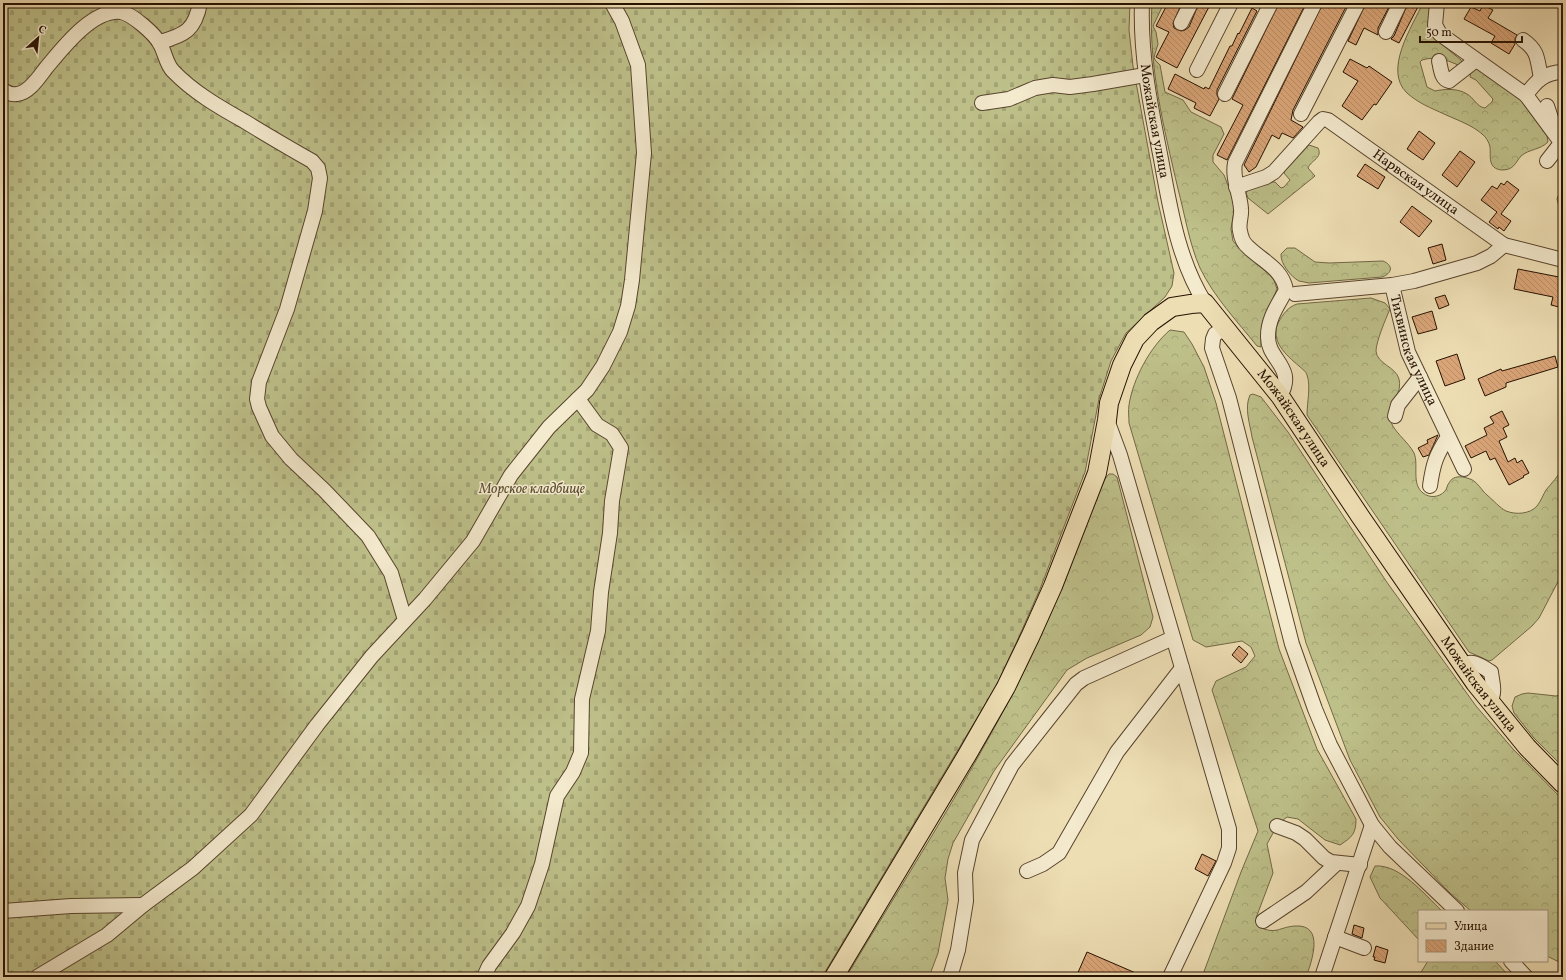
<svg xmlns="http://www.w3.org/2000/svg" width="1566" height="980" viewBox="0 0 1566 980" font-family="Vollkorn,serif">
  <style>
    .forest { fill: url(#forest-crowns); stroke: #726845 }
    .cemetery { fill: url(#cemetery-stones); stroke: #726845 }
    .building { fill: url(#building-back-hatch); stroke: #261100 }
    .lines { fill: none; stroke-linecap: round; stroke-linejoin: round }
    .minor-casing { stroke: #58442d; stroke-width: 16 }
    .major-casing { stroke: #261100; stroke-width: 20 }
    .minor { stroke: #f4eace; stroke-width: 14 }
    .major { stroke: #eedeb4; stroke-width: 18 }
    .labels { text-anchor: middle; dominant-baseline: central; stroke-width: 3; stroke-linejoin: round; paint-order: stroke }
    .street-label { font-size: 14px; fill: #261100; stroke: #f4eace }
    .park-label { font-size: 14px; font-style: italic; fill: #5b4e30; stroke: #f4eace }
  </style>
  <defs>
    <pattern id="forest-crowns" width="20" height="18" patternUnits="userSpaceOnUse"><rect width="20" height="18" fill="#bec08a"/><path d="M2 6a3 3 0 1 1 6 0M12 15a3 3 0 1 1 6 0" fill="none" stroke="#a3a475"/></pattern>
    <pattern id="cemetery-stones" width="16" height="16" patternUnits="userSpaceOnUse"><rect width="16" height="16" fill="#bec08a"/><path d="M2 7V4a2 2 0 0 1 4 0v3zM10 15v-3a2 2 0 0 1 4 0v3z" fill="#a3a475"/></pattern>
    <pattern id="building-back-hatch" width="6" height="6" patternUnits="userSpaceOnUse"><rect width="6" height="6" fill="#daa679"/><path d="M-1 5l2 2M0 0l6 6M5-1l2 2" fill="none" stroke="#bb8e67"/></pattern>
  </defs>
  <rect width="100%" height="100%" fill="#eedeb4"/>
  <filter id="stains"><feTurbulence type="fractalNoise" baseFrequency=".005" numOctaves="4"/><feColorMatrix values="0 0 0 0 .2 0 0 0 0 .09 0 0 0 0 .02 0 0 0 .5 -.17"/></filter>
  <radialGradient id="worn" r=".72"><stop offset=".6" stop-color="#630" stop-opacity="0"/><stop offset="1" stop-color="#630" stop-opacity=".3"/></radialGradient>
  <path class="forest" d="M1152,3H1164L1153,26L1156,32L1158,44L1154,57L1155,60L1160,65L1165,92L1183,100L1191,112L1221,127L1224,134L1213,155V162L1224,175L1233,198L1234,211L1231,229L1233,241L1242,251L1269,274L1274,280L1277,289L1263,321L1261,336V347L1257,346C1237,321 1214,297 1200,268C1189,243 1185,215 1178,189C1164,128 1148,66 1152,3Z
    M1423,3H1432L1431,32L1434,38L1461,60L1462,63L1458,65C1444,59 1437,56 1422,60L1420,62L1427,87L1435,91C1444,89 1458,88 1467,94C1474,98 1477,107 1485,108L1492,102L1493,99L1476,80L1470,77L1471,71L1476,68L1520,99L1547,136L1548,142C1540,150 1529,149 1521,156C1515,163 1514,170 1502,170C1487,169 1491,155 1490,147C1489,142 1486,137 1482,134C1472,125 1457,120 1444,114C1431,108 1418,103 1407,93C1383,70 1412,27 1423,3Z
    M1309,145L1318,148C1323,158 1311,160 1308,168L1315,176L1268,214L1248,198L1246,193L1248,190L1272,182H1275L1281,188L1284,187L1290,180L1284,173L1285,171Z
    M1563,195V249L1562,245L1563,221L1557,199L1558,196Z
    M1287,248H1295L1315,262L1329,263L1383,261C1393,265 1393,273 1382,277L1309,283C1306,282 1302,282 1299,281C1291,277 1280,263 1281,254Z
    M1371,298L1385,303L1390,309C1386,318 1376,342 1376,351C1377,364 1396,367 1399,379C1402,390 1393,407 1390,418C1391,430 1408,441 1414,453C1419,464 1411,484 1423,493C1429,498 1439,498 1445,491C1447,489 1447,485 1449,483C1453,475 1462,476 1470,479C1477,481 1482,491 1487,495C1493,500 1500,508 1506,511C1516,515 1530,514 1537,506C1541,501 1543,495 1546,490C1552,483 1558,476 1563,468L1562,574L1539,618L1532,626L1492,660L1489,661L1469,652L1307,415C1307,402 1311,386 1307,375C1306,371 1302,369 1299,366C1286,355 1270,341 1278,323C1283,314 1288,307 1297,304Z
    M1170,330L1184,332L1192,344L1204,367L1216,403L1279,649L1317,749L1356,819C1356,834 1352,837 1340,845L1325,840L1298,819L1287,817L1278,824L1267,844L1273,873L1256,918L1259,927C1277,935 1279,927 1295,926C1325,924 1312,961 1306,977H1202L1241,872L1258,831L1212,690L1216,681L1246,667L1255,656L1251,647L1242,641L1206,647L1193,640L1129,423C1129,417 1128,411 1129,405C1133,379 1150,347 1170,330Z
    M1563,373V409L1560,379Z
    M1253,394L1261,397L1288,432L1386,581L1476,706L1513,749L1563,800V964L1547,956V911H1471L1450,893L1398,839L1380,817L1350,760L1306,643L1252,437C1250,424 1244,408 1250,395Z
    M1109,474H1113L1117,477L1153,617L1150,627L1141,635L1087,658L1067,670L994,771L953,843L948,859L945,878L948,900L938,953L929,977H846C903,882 963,789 1014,691C1050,623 1076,551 1104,480Z
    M1528,693L1556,696L1563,694V767L1534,738L1514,713L1512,706L1515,697L1522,694Z
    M1375,866C1400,864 1425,895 1442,911H1419V940L1380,898L1370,877Z
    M1428,961H1495L1510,977H1418Z"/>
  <path class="cemetery" d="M3,3H1130L1129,30L1133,66L1158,202L1174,273L1172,286L1165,297L1126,333L1111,361L1099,399L1085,472L1040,589L1018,639L995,688L822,977H3Z"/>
  <path class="building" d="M1168,3H1182L1173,23L1174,28L1181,31L1185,30L1189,27L1199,3H1211L1177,68L1156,57L1169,32L1156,26Z
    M1279,3H1306L1227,160L1217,155L1243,105L1232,99Z
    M1323,3H1348L1293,110L1291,120L1303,127L1293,138L1282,133L1279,139L1272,135L1256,167L1249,172L1244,165Z
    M1366,3H1391L1378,28V35L1364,28L1356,45L1348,41Z
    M1408,3H1420L1399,43L1391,39L1394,36Z
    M1483,5L1493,10L1488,18L1517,35L1515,39V44L1509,54L1491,43L1495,36L1464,19L1471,7L1480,11Z
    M1252,8L1257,11L1217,90V95L1219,99L1210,116L1194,108L1196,103L1168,89L1175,74L1204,89L1205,87L1209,89L1230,46H1232L1238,33L1239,34Z
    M1350,59L1367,68L1369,66L1392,82L1376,105L1374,104L1362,120L1342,106L1358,81L1343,72Z
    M1419,131L1435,143L1423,160L1407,149Z
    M1460,151L1475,162L1457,187L1442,175Z
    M1365,164L1385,177L1378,189L1357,176Z
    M1507,181L1519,190L1501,214L1511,221L1504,231L1499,227L1498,229L1489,222L1497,212L1481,200L1492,186L1497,189L1501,183L1504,185Z
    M1412,206L1432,221L1419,237L1400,222Z
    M1442,244L1446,260L1433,264L1428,248Z
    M1518,269L1559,277L1560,274H1563V308L1551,305L1553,297L1514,289Z
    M1445,295L1449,305L1439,309L1435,298Z
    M1432,311L1437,329L1418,334L1412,317Z
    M1457,354L1465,379L1445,386L1436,361Z
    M1555,356L1558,367L1506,383V387L1485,396L1478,379L1501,369L1502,371Z
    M1502,411L1509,425L1503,428L1507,437L1499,441L1508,462L1515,458L1517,463L1522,460L1529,473L1523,476L1524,477L1509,485L1495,458L1490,460L1486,451L1471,458L1465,446L1487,435L1484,428L1494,423L1490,417Z
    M1438,435L1429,455L1423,457L1418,448L1428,443L1427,440Z
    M1239,646L1248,654L1241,663L1232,655Z
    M1202,854L1216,861L1208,876L1195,869Z
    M1354,925L1364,928L1362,938L1352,934Z
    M1376,946L1388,950L1385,963L1374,960L1375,957H1373Z
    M1087,952L1145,977H1076Z"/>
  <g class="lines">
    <g class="minor-casing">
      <g id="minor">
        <path id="s1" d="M1142,3C1140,56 1151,108 1161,159C1170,208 1178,260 1205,303"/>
        <path d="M1437,3L1435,25L1440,34L1526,95C1536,81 1545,72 1563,72"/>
        <path d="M1181,23L1191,3"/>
        <path d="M1386,32L1400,3"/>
        <path d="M1523,40C1539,51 1537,60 1541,78"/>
        <path d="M160,42C185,35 195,30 200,3"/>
        <path d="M1439,61C1441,69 1441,79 1449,81L1476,60"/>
        <path d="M1197,70L1231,3"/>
        <path d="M3,90C7,93 13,95 17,94C29,93 39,77 46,68C62,49 92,9 121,12C132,14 155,34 160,44C165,52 166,64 173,71C193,92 219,107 244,121C267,135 289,148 312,161L318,168L320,178L315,211L287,309L259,382L257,399L259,407L272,436L291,459L324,490L368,536L391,573L405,620"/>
        <path d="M1225,94L1271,3"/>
        <path d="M1526,95L1563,145"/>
        <path d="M982,103L1009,99L1035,88L1053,85L1070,87L1093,84L1145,75"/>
        <path d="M1547,106L1554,127"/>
        <path d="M1301,114L1358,3"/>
        <path d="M1547,161L1561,143"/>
        <path id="s2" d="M1236,187L1266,177L1274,172L1319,122L1323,119L1328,120L1504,245L1563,260"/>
        <path id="s3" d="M1392,285L1408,352L1464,469"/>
        <path d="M1295,294L1392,285L1414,281L1477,263L1491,256L1504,245"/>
        <path d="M1226,328L1215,334L1213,339L1212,348L1229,398L1292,644L1315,709L1330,745L1372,825L1390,847L1457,911"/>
        <path d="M1280,396C1297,367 1267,360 1268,336C1268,318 1278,305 1286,290C1282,268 1262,261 1248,247C1243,243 1241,237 1240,231C1238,224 1242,216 1241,209C1240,193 1232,179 1235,163L1315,3"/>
        <path d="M1395,416L1398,405L1420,377"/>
        <path d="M1107,420L1120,455L1229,829V848L1224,863L1170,977"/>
        <path d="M1430,486C1433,464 1436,455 1448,437"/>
        <path d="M1463,665C1474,659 1482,667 1491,672C1492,682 1496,692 1490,701"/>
        <path d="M1277,826L1296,833L1305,839L1324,858L1331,862L1360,865"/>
        <path d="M1027,871L1043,864L1059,853L1117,752L1182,668"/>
        <path d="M3,911L71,906L143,905"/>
        <path d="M1263,921L1306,892L1337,863"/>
        <path d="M1335,937L1364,948"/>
        <path d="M1511,961L1526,977"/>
        <path d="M37,977L107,935L143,905L193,868L251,815L317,725L372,656L425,599L473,541L511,475L549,427L587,390L603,366L620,332L628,306L632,280L644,153L638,65L622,21L612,3"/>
        <path d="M484,977L489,966L513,933L528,906L542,864L557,796L573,772L581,753L582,699L598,631L601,592L610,533L612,501L621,448L612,434L597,425L578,399"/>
        <path d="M950,977L958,950L966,901L965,873L972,840L1012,765L1076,684L1084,678L1173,638"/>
        <path d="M1322,977L1372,825"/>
      </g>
    </g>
    <g class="major-casing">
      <g id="major">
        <path id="s4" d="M834,977L967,755L1006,687L1031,635L1053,586L1097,473L1107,420L1109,403L1122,365L1135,339L1151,322L1172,307L1191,304L1205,303L1280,396L1360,516L1475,683L1527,747L1563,784"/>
      </g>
    </g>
    <use href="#minor" class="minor"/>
    <use href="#major" class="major"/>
  </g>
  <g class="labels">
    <g class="street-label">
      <text stroke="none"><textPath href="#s1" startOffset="119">Можайская улица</textPath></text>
      <text stroke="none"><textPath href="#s2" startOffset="226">Нарвская улица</textPath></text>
      <text stroke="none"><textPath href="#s3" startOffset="69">Тихвинская улица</textPath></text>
      <text stroke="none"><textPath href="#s4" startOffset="938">Можайская улица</textPath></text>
      <text stroke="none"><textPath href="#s4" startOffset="1262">Можайская улица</textPath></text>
    </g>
    <g class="park-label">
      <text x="532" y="489">Морское кладбище</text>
    </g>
  </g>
  <rect width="1566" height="980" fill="none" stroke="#eedeb4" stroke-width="16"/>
  <rect x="4" y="4" width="1558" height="972" fill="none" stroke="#261100" stroke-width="2"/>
  <rect x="8" y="8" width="1550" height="964" fill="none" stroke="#261100"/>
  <rect x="1418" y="910" width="130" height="52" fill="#f4eace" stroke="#a2937c"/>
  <rect x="1426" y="923" width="20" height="6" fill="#eedeb4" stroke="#a2937c"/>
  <text x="1454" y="930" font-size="12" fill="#261100">Улица</text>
  <rect x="1426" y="940" width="20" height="12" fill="url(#building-back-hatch)" stroke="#a2937c"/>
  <text x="1454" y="950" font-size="12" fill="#261100">Здание</text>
  <g transform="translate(38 38) rotate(27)" stroke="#f4eace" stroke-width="3" paint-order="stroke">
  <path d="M0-3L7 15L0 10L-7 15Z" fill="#261100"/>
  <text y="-6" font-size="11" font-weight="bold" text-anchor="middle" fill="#261100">С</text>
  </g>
  <path d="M1420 36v6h102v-6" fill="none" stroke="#261100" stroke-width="2"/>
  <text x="1426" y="36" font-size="12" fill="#261100" stroke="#f4eace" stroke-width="3" paint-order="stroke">50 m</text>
  <rect width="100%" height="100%" filter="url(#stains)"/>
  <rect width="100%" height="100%" fill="url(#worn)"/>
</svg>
